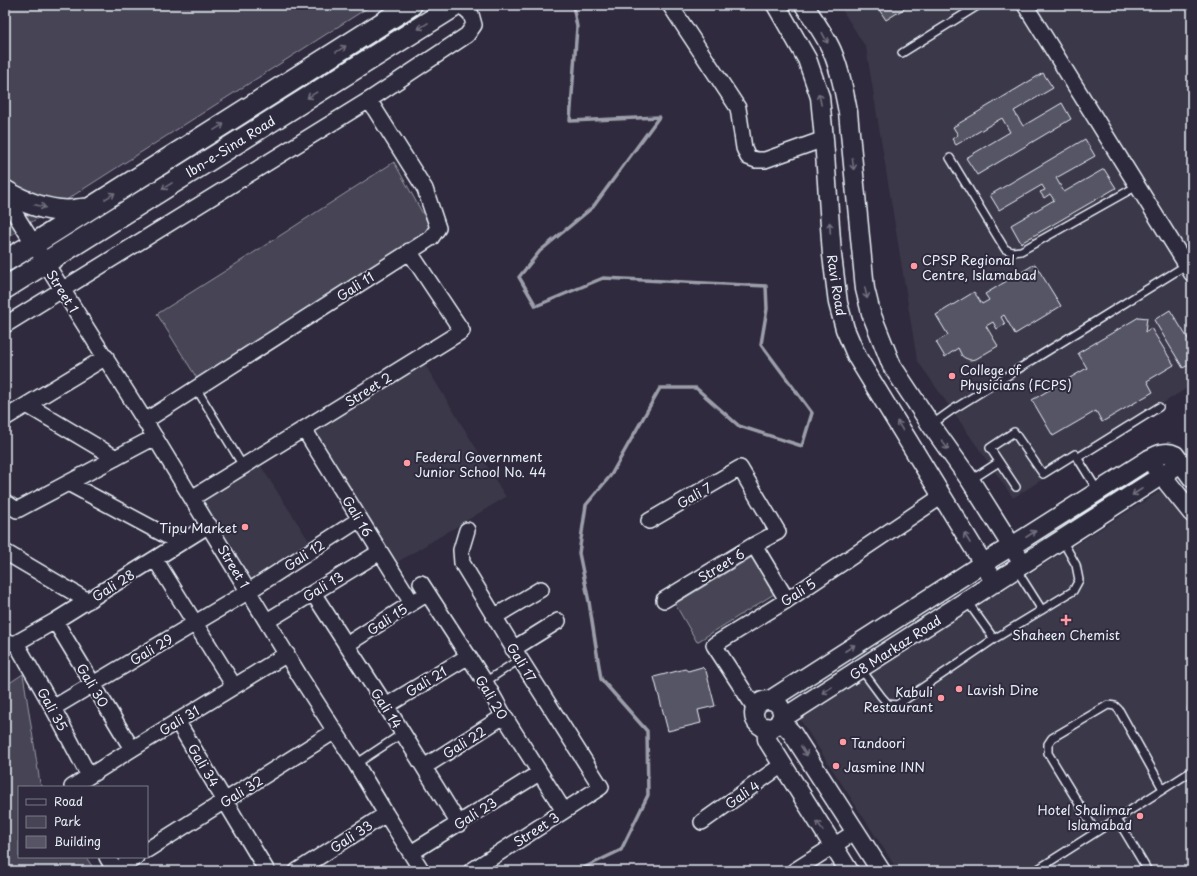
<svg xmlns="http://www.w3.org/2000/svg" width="1197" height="876" viewBox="0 0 1197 876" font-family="'Playpen Sans',sans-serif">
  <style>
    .built { fill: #3b3749 }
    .green { fill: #464455; stroke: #979aa6 }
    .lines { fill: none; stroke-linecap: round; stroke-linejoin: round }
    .stream { stroke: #9c9fab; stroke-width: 3.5 }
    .building { fill: #575565; stroke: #e8f1f8 }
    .service-casing { stroke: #e8f1f8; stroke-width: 10 }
    .minor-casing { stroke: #e8f1f8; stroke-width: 18 }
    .tertiary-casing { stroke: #e8f1f8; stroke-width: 21 }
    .secondary-casing { stroke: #e8f1f8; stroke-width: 24 }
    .service { stroke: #2f2a3d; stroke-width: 7 }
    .minor { stroke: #2f2a3d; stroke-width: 15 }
    .tertiary { stroke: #2f2a3d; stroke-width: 18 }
    .secondary { stroke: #2f2a3d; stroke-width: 21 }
    .oneway { stroke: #70707e }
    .poi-dot { fill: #ff9aa2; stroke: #2f2a3d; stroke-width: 1.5 }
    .labels { text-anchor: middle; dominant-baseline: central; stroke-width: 4; stroke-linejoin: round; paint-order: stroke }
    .street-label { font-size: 13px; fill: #e8f1f8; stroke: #2f2a3d }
    .poi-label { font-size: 13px; fill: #e8f1f8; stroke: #2f2a3d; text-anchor: start }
  </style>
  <rect width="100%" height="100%" fill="#2f2a3d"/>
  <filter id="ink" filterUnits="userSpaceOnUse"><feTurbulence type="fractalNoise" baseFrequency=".025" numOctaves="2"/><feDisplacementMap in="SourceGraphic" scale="8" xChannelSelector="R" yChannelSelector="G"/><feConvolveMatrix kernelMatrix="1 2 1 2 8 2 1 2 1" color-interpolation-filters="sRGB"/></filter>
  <g filter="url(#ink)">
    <path class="built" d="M839,5H1192V385L1013,498L917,360L866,48Z
      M421,358L506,497L391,566L308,429Z
      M257,460L313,547L248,587L196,497Z
      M1167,487L1192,528V871H898L799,718Z"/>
    <path class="green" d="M5,5H372L5,239Z
      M394,162L432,230L198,380L157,314L233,266Z
      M752,557L774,594L697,642L675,604Z
      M23,674L40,783L43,787H19V857H86L95,871H5V686Z"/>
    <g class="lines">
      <path class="stream" d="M573,5L577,27L570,121L659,117L593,207L540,251L519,277L536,306L603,278L766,286L767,309L761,344L812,413L802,446L739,426L696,388H660L611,475L586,505L579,553L589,602L601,679L647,731L648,795L621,850L577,871"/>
    </g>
    <path class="building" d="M876,5H910L886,20Z
      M1043,73L1053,88L1014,111L1023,126L1062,103L1071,119L977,175L966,158L1010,132L1002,118L956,145L952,139L958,135L953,127Z
      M1085,139L1095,156L1056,178L1064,192L1104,169L1116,188L1021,243L1011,225L1054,200L1050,194L1044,198L1040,192L1045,190L1042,185L999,210L990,195Z
      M1035,264L1061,306L1015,334L1004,315L1001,317L1005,324L997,329L993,322L986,326L998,346L976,359L970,360L965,358L962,356L958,348L945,357L936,342L948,335L936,315L974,292L982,304L989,300L985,294Z
      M1170,310L1192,345V363L1183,368L1154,320Z
      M1139,317L1147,318L1145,332L1151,328L1174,365L1147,381L1153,392L1102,422L1096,411L1053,436L1032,400L1087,368L1078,353Z
      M702,667L706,671L715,706L698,710L701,723L668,731L654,677L685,669L688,671Z"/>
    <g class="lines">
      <g class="service-casing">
        <path id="service" d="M902,53L979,5
          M950,158L1005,249L1012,252L1021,251L1137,186
          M196,388L243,466
          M931,425L952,410L1188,264
          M1077,458L1159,407
          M971,480L999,462
          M1016,487L990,448L1014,432L1043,474L1075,454L1098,491
          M1016,569L1042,610
          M967,601L994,639
          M861,669L881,696L888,704L897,705L994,639L1073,591L1079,580L1076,565L1062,540
          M485,682L520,659
          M1192,709V711
          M356,764L403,733
          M1117,819L1148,871
          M1096,832L1048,753V744L1052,738L1108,705L1115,706L1119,710L1163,789
          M1035,871L1192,771"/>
      </g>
      <g class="minor-casing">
        <path id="minor" d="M670,5L738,108L744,148L748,157L756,160H765L824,139
          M1025,5L1192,274
          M5,198L62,289L145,421L299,675L356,764L386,814L422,871
          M5,325L369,100L467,35L474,25L471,14L461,5
          M27,405L116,458
          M5,418L106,357
          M145,421L431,238L438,228L425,189L369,100
          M304,429L412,603
          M68,483L180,543
          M192,498L462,331L409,251
          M5,502L17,510L155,437
          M649,521L740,468L778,532L754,545L664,600
          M467,530L461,550L462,563L520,659L601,787L564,811L471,871
          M754,545L787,600
          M5,552L88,601
          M155,559L234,686
          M421,583L485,682L504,716L564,811
          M313,593L386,706L459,824
          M494,617L541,589
          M55,621L132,749
          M267,621L380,552
          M5,643H16L55,621L209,525
          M16,643L53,708L89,776
          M346,645L420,598
          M513,649L558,621
          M386,706L467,657
          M53,708L249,591L360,519
          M755,708L714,645L787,600L942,496
          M177,721L267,871
          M424,767L504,716
          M72,787L132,749L287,654
          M702,822L782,765
          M147,850L335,731
          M411,853L539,773
          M107,857L115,871
          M115,871L136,857
          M297,871L386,814
          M794,871L855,832"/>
      </g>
      <g class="tertiary-casing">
        <path id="tertiary" d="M776,5L807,59L820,97L824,139L832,255L838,303L845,329L857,357L904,434L995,583
          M804,5C814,20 825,35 832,51C840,70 844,91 848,112L865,289L871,313L892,366L931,425L970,480L1023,564
          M1155,467L1192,513
          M770,700L982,564L1012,546L1149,459C1157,455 1166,450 1175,455L1192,478
          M754 714a14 14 0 1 1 28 0a14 14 0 1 1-28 0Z
          M766,727L767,739L769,743L849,871
          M881,871L792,733L780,720L1181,463"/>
      </g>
      <g class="secondary-casing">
        <path id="secondary" d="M5,191C23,202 45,210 67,211C74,211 81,209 88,209
          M5,261L34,244L411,5
          M5,288L456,5"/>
      </g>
      <use href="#service" class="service"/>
      <use href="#minor" class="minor"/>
      <use href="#tertiary" class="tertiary"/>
      <use href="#secondary" class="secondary"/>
    </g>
    <defs><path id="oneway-shaft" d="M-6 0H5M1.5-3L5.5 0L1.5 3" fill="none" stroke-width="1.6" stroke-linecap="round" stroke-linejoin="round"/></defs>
    <g class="oneway">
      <use href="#oneway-shaft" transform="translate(423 26) rotate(148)"/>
      <use href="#oneway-shaft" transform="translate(825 38) rotate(62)"/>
      <use href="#oneway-shaft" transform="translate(341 49) rotate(-32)"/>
      <use href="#oneway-shaft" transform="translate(312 95) rotate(148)"/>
      <use href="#oneway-shaft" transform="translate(820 99) rotate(-101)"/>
      <use href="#oneway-shaft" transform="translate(219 127) rotate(-32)"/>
      <use href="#oneway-shaft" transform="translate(853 164) rotate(84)"/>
      <use href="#oneway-shaft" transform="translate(167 186) rotate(148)"/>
      <use href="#oneway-shaft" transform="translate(110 196) rotate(-32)"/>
      <use href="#oneway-shaft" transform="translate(40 206) rotate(15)"/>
      <use href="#oneway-shaft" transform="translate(830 228) rotate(-94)"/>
      <use href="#oneway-shaft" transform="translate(866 293) rotate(78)"/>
      <use href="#oneway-shaft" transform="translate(900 426) rotate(-122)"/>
      <use href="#oneway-shaft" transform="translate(945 445) rotate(55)"/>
      <use href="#oneway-shaft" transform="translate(1137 492) rotate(147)"/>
      <use href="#oneway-shaft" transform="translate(1031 534) rotate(-33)"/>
      <use href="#oneway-shaft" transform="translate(967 538) rotate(-121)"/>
      <use href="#oneway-shaft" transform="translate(850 648) rotate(-33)"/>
      <use href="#oneway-shaft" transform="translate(827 690) rotate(147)"/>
      <use href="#oneway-shaft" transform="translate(804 751) rotate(57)"/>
      <use href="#oneway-shaft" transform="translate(820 826) rotate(-122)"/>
    </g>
  </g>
  <g class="poi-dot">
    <circle cx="914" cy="266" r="4"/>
    <circle cx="952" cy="376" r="4"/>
    <circle cx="407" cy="463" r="4"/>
    <circle cx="245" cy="527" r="4"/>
    <path d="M1064 614h4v4h4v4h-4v4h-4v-4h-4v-4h4z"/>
    <circle cx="959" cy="689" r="4"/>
    <circle cx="941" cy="698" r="4"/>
    <circle cx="843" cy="742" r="4"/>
    <circle cx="836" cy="766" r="4"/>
    <circle cx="1140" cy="816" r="4"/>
  </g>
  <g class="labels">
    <g class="street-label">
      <text transform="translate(230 146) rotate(-32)">Ibn-e-Sina Road</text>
      <text transform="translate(837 285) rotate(81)">Ravi Road</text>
      <text transform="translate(355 286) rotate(-33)">Gali 11</text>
      <text transform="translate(63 291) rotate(58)">Street 1</text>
      <text transform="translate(368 389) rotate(-32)">Street 2</text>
      <text transform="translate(694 495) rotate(-30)">Gali 7</text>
      <text transform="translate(358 516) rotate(59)">Gali 16</text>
      <text transform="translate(304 555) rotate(-33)">Gali 12</text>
      <text transform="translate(721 565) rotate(-31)">Street 6</text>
      <text transform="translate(234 566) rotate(59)">Street 1</text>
      <text transform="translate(113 585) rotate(-32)">Gali 28</text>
      <text transform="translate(323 586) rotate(-31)">Gali 13</text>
      <text transform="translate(798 592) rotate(-33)">Gali 5</text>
      <text transform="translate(387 619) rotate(-33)">Gali 15</text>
      <text transform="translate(895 647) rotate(-33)">G8 Markaz Road</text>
      <text transform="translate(151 649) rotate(-31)">Gali 29</text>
      <text transform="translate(522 662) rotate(58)">Gali 17</text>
      <text transform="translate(426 681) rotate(-31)">Gali 21</text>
      <text transform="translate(93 685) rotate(59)">Gali 30</text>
      <text transform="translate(492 697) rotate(59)">Gali 20</text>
      <text transform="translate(387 708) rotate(57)">Gali 14</text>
      <text transform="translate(53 709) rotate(61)">Gali 35</text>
      <text transform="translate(179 720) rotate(-31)">Gali 31</text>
      <text transform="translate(464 742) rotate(-32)">Gali 22</text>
      <text transform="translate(204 765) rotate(59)">Gali 34</text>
      <text transform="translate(241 791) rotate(-32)">Gali 32</text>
      <text transform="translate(742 794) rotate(-35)">Gali 4</text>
      <text transform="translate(475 813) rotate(-32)">Gali 23</text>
      <text transform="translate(536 829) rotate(-33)">Street 3</text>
      <text transform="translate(351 836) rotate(-33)">Gali 33</text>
    </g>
    <g class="poi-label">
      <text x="922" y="259">CPSP Regional<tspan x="922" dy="15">Centre, Islamabad</tspan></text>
      <text x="960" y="369">College of<tspan x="960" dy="15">Physicians (FCPS)</tspan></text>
      <text x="415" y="456">Federal Government<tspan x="415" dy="15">Junior School No. 44</tspan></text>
      <text x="237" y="527" text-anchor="end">Tipu Market</text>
      <text x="1066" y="634" text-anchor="middle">Shaheen Chemist</text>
      <text x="967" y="689">Lavish Dine</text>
      <text x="933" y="691" text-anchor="end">Kabuli<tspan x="933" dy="15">Restaurant</tspan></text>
      <text x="851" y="742">Tandoori</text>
      <text x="844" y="766">Jasmine INN</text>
      <text x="1132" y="809" text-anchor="end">Hotel Shalimar<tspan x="1132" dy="15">Islamabad</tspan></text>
    </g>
  </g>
  <rect width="1197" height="876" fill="none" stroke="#2f2a3d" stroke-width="20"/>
  <rect x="10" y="10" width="1177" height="856" fill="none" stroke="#e8f1f8" stroke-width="1.5" filter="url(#ink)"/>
  <rect x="18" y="786" width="130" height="72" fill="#2f2a3d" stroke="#797a88"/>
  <rect x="26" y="799" width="20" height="6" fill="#2f2a3d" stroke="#797a88"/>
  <text x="54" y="806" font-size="12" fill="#e8f1f8">Road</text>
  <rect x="26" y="816" width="20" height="12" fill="#464455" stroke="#797a88"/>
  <text x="54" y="826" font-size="12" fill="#e8f1f8">Park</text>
  <rect x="26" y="836" width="20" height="12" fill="#575565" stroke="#797a88"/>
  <text x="54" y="846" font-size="12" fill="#e8f1f8">Building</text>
</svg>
